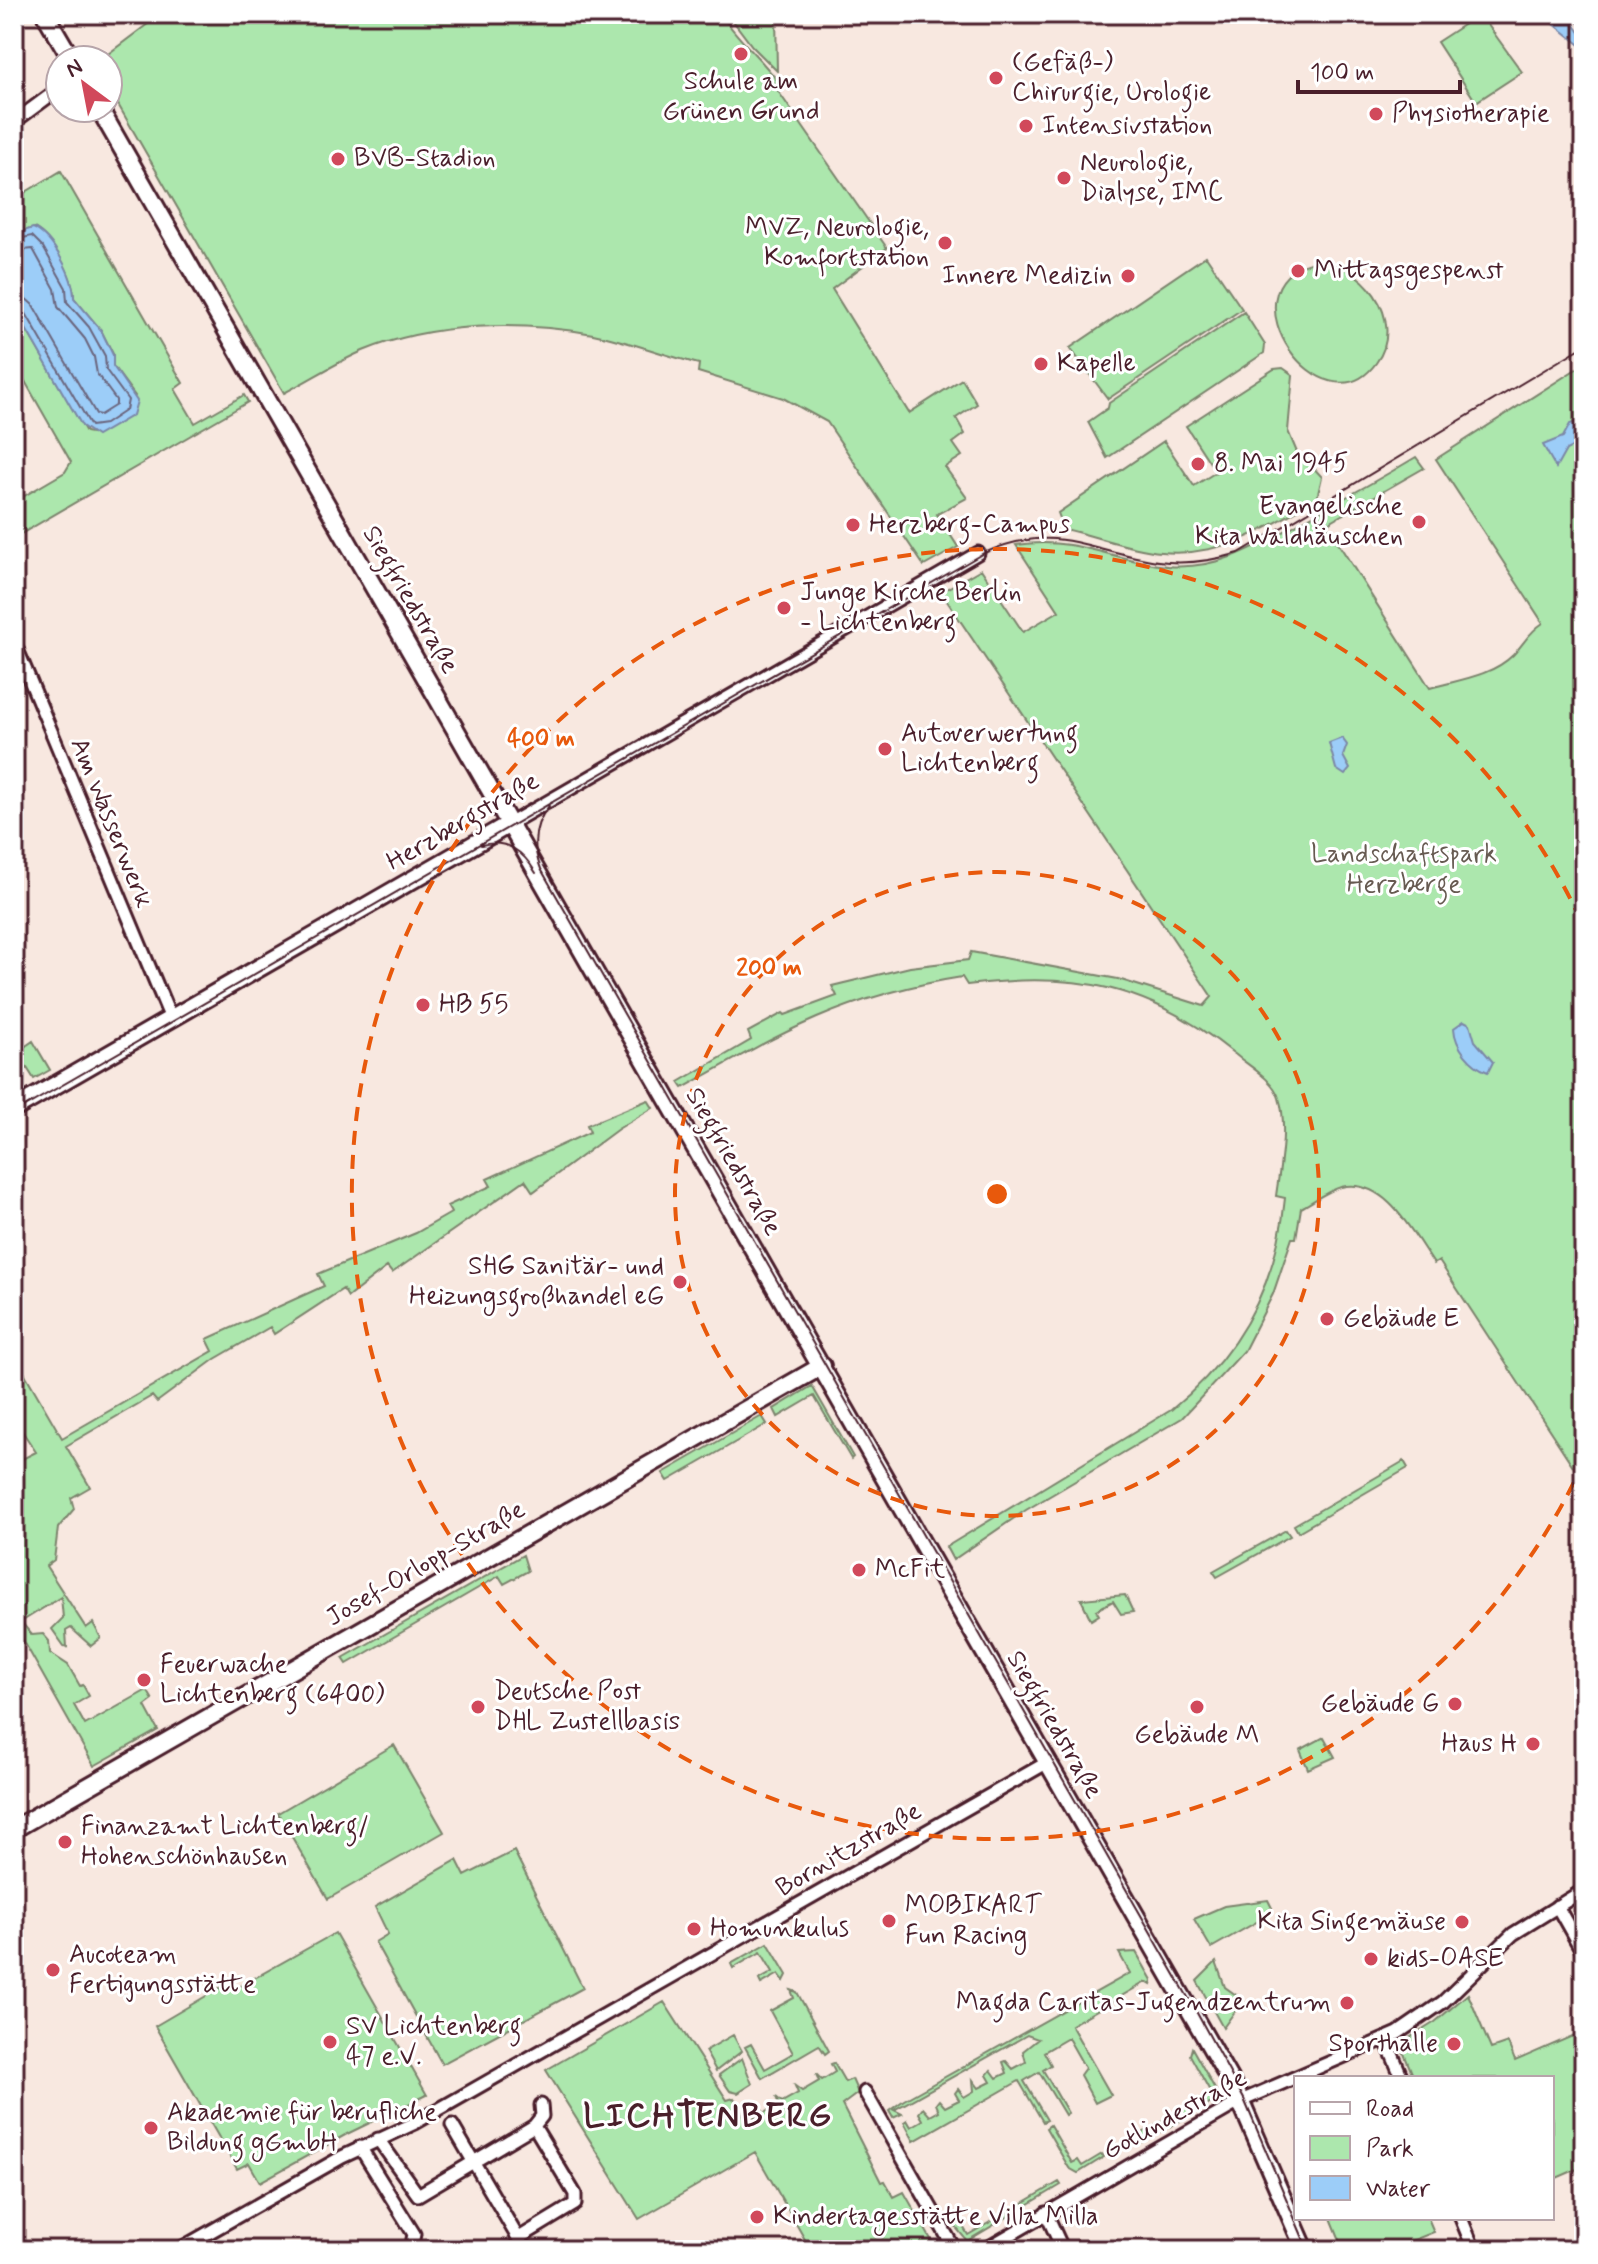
<svg xmlns="http://www.w3.org/2000/svg" width="1598" height="2264" viewBox="0 0 1598 2264" font-family="Mynerve,sans-serif">
  <style>
    .green { fill: #ace7ad; stroke: #7b836c; stroke-width: 2 }
    .water { fill: #9ccdf8; stroke: #7b87a6; stroke-width: 2 }
    .lines { fill: none; stroke-linecap: round; stroke-linejoin: round }
    .shore { stroke: #6b657d; stroke-width: 2 }
    .stream { stroke: #7b87a6; stroke-width: 3 }
    .street-casing { stroke: #4a1f2b; stroke-width: 17 }
    .secondary-casing { stroke: #4a1f2b; stroke-width: 22 }
    .street { stroke: #fff; stroke-width: 11 }
    .secondary { stroke: #fff; stroke-width: 16 }
    .tram { stroke: #4a1f2b; stroke-width: 2 }
    .ring { fill: none; stroke: #e8590c; stroke-width: 4; stroke-dasharray: 14 10 }
    .poi-dot { fill: #d1495b; stroke: #fff; stroke-width: 3 }
    .labels { text-anchor: middle; dominant-baseline: central; stroke-width: 6; stroke-linejoin: round; paint-order: stroke }
    .poi-label { font-size: 26px; fill: #4a1f2b; stroke: #fff; text-anchor: start }
    .street-label { font-size: 26px; fill: #4a1f2b; stroke: #fff }
    .park-label { font-size: 26px; fill: #675b52; stroke: #fff }
    .district-label { font-size: 34px; font-weight: bold; letter-spacing: 2px; fill: #4a1f2b; stroke: #fff }
    .centre { fill: #e8590c; stroke: #fff; stroke-width: 4 }
    .ring-label { font-size: 24px; text-anchor: middle; font-weight: bold; fill: #e8590c; stroke: #fff; stroke-width: 6; stroke-linejoin: round; paint-order: stroke }
  </style>
  <rect width="100%" height="100%" fill="#f8e8e0"/>
  <filter id="ink" filterUnits="userSpaceOnUse"><feTurbulence type="fractalNoise" baseFrequency=".0125" numOctaves="2"/><feDisplacementMap in="SourceGraphic" scale="16" xChannelSelector="R" yChannelSelector="G"/><feConvolveMatrix kernelMatrix="1 2 1 2 8 2 1 2 1" color-interpolation-filters="sRGB"/></filter>
  <g filter="url(#ink)">
    <path class="green" d="M161,14H721C739,42 766,62 783,89L771,81L887,248L832,289L909,413L962,379L977,404L956,418L965,434L953,443L962,456L945,467L967,498L937,514L958,547L924,566L827,422L783,398L698,372L699,364C663,355 629,341 593,334C520,321 433,322 363,351C335,363 308,381 284,393L108,87V60H100Z
      M728,14H776L777,71L752,46Z
      M1480,14L1522,72L1476,102L1437,42Z
      M61,171L183,383L175,389L195,423L244,395L248,402L14,538V502L65,472L71,462L14,362V308L86,432C112,438 121,415 135,396L113,366V354L101,330L74,298C74,278 54,239 34,228L14,234V199Z
      M1206,256L1242,309L1108,399L1070,348Z
      M1313,262C1361,258 1408,320 1376,363C1324,435 1218,289 1313,262Z
      M1244,312L1265,345L1264,353L1107,458L1088,422L1108,408L1109,403Z
      M1584,364V1483L1439,1261L1434,1264C1413,1234 1386,1177 1341,1187C1327,1191 1314,1201 1301,1208L1296,1238H1292L1273,1294L1244,1351L1182,1418L1026,1510L953,1560L946,1547L1171,1410C1239,1355 1277,1285 1285,1198L1276,1196C1280,1166 1288,1126 1279,1098C1274,1080 1249,1066 1236,1055C1150,985 1075,971 967,985L962,977C847,995 782,1032 683,1088L679,1082L751,1040L748,1032L783,1013L785,1015L837,996L832,986L910,967L968,960L971,952L1118,979L1204,1006L1212,997L941,592L981,569L1023,632L1059,611L1016,545C1080,536 1109,560 1167,566C1224,571 1267,540 1315,514C1349,496 1383,477 1416,457L1424,468L1326,524L1430,688C1458,680 1492,676 1513,655C1525,642 1529,632 1543,623L1436,459Z
      M1283,368L1293,375L1288,431L1301,462L1310,464L1322,477L1317,498C1268,528 1221,558 1161,552C1129,549 1096,536 1064,529L1058,513L1164,441L1194,486L1216,472L1186,426L1274,369Z
      M33,1041L50,1070L34,1079L17,1052Z
      M648,1100L653,1108L618,1129L533,1192L525,1180L392,1273L387,1267L348,1297L343,1289L274,1334L270,1327L215,1359L157,1402L152,1396L66,1446L90,1487L71,1498L74,1509L58,1528L54,1560L46,1566L86,1628L93,1623L101,1638L91,1646L71,1628L66,1631L67,1647L64,1646L52,1629L63,1618L61,1597L21,1622L32,1635L43,1634L49,1641L50,1653L68,1665L80,1686L83,1685L89,1696L74,1705L85,1725L147,1690L153,1700L145,1706L158,1730L94,1766L14,1624V1463L36,1452L14,1419V1355L62,1438L213,1351L207,1339L324,1286L318,1274L416,1233L451,1213L447,1206L491,1186L487,1179L590,1132L587,1125Z
      M812,1386L853,1457L851,1459L814,1396L778,1417L774,1409Z
      M762,1416L767,1424L668,1481L663,1473Z
      M1404,1461L1408,1468L1298,1532L1294,1525Z
      M1286,1530L1290,1536L1217,1577L1213,1571Z
      M523,1555L528,1571L504,1584L499,1576L347,1664L343,1658Z
      M1125,1595L1133,1612L1121,1614L1113,1601L1096,1610L1099,1615L1091,1620L1081,1599Z
      M1324,1737L1335,1757L1308,1769L1300,1750Z
      M394,1745L444,1832L328,1899L278,1813Z
      M514,1851L583,1988L442,2064L375,1942L388,1934L375,1907L457,1860L465,1876Z
      M1268,1900L1272,1908L1267,1916L1211,1948L1194,1919L1224,1906Z
      M335,1933L427,2095L347,2134L260,2182L249,2163L237,2169L155,2026L230,1982L235,1989Z
      M768,1943L787,1975L784,1981L779,1974L761,1984L759,1980L773,1972L761,1952L733,1968L731,1964Z
      M1136,1952L1152,1980L1151,1985L1146,1982L1071,2025L1111,2095L1095,2103L1080,2075L1085,2068L1068,2038L1044,2052L1051,2065L1043,2070L1068,2113L1065,2115L1039,2072L1024,2081L1047,2120L1043,2122L1019,2081L914,2141L904,2122L907,2120L911,2127L923,2120L919,2113L923,2108L930,2116L939,2111L936,2104L939,2100L945,2107L959,2100L955,2093L958,2089L964,2097L974,2091L973,2080L979,2088L991,2082L987,2075L991,2070L997,2078L1007,2073L1003,2062L1006,2061L1013,2069L1026,2062L1023,2051L1038,2039L1027,2035L894,2110L902,2114L893,2118L889,2111L904,2100L1130,1973L1119,1953Z
      M1216,1962L1225,1987L1243,2000L1223,2028L1197,1981Z
      M791,1990L797,1992L829,2051L825,2054L819,2045L762,2078L745,2047L751,2044L765,2069L793,2053L770,2011L794,1998Z
      M1468,1994L1491,2049L1508,2043L1515,2061L1584,2031V2166L1552,2180V2078H1414L1400,2044L1435,2022Z
      M664,2002L727,2100L734,2098L747,2122L760,2115L756,2108L759,2106L764,2113L779,2104L776,2097L782,2102L798,2093L795,2086L802,2091L819,2081L816,2074L822,2080L835,2072L831,2064L834,2063L845,2082L852,2079L858,2093L842,2105L881,2182L885,2181L894,2197L904,2192L937,2250H811L755,2152L639,2219L546,2070Z
      M733,2035L742,2051L716,2071L705,2051Z
      M1192,2048L1220,2098L1143,2142L1139,2135L1211,2093L1190,2055Z
      M742,2058L752,2084L738,2093L730,2091L719,2075Z
      M1050,2125L1072,2163L1078,2160L1082,2166L1102,2154L1104,2157L1078,2173L1069,2168L1046,2128Z
      M1059,2182L1061,2185L967,2241L953,2224L959,2220L968,2235Z
      M1331,2218H1428L1434,2232L1389,2250H1344Z"/>
    <path class="water" d="M1569,17L1584,38V48L1554,24Z
      M33,228C54,237 74,278 74,298L101,330L113,355V366L137,401L133,415L97,436L82,426L14,308V234Z
      M1581,420L1584,441L1566,450L1556,468L1543,445L1563,437L1570,424Z
      M1342,738L1347,745L1343,756L1350,769L1345,775L1336,769L1329,743Z
      M1464,1021L1470,1024L1475,1041L1493,1062L1488,1072C1471,1066 1455,1047 1454,1028Z"/>
    <g class="lines">
      <path class="shore" d="M14,240L32,236L43,247L66,288L67,302L89,327L105,356L106,370L128,400L126,410L105,424L91,426L24,310L14,306
        M14,251L33,249L55,289L58,307L85,339L94,357L97,374L116,400V405L100,415L96,414L33,305L24,297L14,296"/>
      <path class="stream" d="M1573,14L1584,30"/>
      <g class="street-casing">
        <path id="street" d="M14,122L60,88
          M14,642L171,1019
          M511,823L978,553
          M1557,1906L1584,1954
          M1386,2040L1402,2078
          M865,2092L955,2250
          M452,2125L525,2250
          M378,2139L418,2195L534,2126L542,2116L541,2105
          M360,2147L414,2234L411,2250
          M1046,2213L1063,2250
          M1461,2218L1474,2250
          M519,2238L575,2204V2194L534,2126
          M178,2250L342,2157L415,2123L1048,1762
          M680,2250L688,2245L691,2250
          M984,2250L1241,2101L1398,2033L1443,2002L1513,1934L1584,1890"/>
      </g>
      <g class="secondary-casing">
        <path id="secondary" d="M45,14L72,60
          M99,108L1235,2089L1305,2250
          M14,1109L511,823
          M14,1829L822,1366"/>
      </g>
      <use href="#street" class="street"/>
      <use href="#secondary" class="secondary"/>
      <path class="tram" d="M549,806C533,825 532,847 541,869L1197,2013L1244,2099L1308,2250
        M481,845C507,839 523,851 536,873
        M14,1113L982,554C1054,520 1090,552 1158,561C1186,565 1212,561 1239,553L1584,346"/>
    </g>
  </g>
  <g class="ring">
    <circle cx="997" cy="1194" r="322"/>
    <path d="M1584 1461A645 645 0 1 1 1584 927"/>
  </g>
  <g class="poi-dot">
    <circle cx="741" cy="54" r="8"/>
    <circle cx="996" cy="78" r="8"/>
    <circle cx="1376" cy="114" r="8"/>
    <circle cx="1026" cy="126" r="8"/>
    <circle cx="338" cy="159" r="8"/>
    <circle cx="1064" cy="178" r="8"/>
    <circle cx="945" cy="243" r="8"/>
    <circle cx="1298" cy="271" r="8"/>
    <circle cx="1128" cy="276" r="8"/>
    <circle cx="1041" cy="364" r="8"/>
    <circle cx="1198" cy="464" r="8"/>
    <circle cx="1419" cy="522" r="8"/>
    <circle cx="853" cy="525" r="8"/>
    <circle cx="784" cy="608" r="8"/>
    <circle cx="885" cy="749" r="8"/>
    <circle cx="423" cy="1005" r="8"/>
    <circle cx="680" cy="1282" r="8"/>
    <circle cx="1327" cy="1319" r="8"/>
    <circle cx="859" cy="1570" r="8"/>
    <circle cx="144" cy="1680" r="8"/>
    <circle cx="1455" cy="1704" r="8"/>
    <circle cx="478" cy="1707" r="8"/>
    <circle cx="1197" cy="1707" r="8"/>
    <circle cx="1533" cy="1744" r="8"/>
    <circle cx="65" cy="1842" r="8"/>
    <circle cx="889" cy="1921" r="8"/>
    <circle cx="1462" cy="1922" r="8"/>
    <circle cx="694" cy="1929" r="8"/>
    <circle cx="1371" cy="1959" r="8"/>
    <circle cx="53" cy="1970" r="8"/>
    <circle cx="1347" cy="2003" r="8"/>
    <circle cx="330" cy="2042" r="8"/>
    <circle cx="1454" cy="2044" r="8"/>
    <circle cx="151" cy="2128" r="8"/>
    <circle cx="757" cy="2217" r="8"/>
  </g>
  <g class="labels">
    <g class="poi-label">
      <text x="1012" y="63">(Gefäß-)<tspan x="1012" dy="30">Chirurgie, Urologie</tspan></text>
      <text x="741" y="82" text-anchor="middle">Schule am<tspan x="741" dy="30">Grünen Grund</tspan></text>
      <text x="1392" y="114">Physiotherapie</text>
      <text x="1042" y="126">Intensivstation</text>
      <text x="354" y="159">BVB-Stadion</text>
      <text x="1080" y="163">Neurologie,<tspan x="1080" dy="30">Dialyse, IMC</tspan></text>
      <text x="929" y="228" text-anchor="end">MVZ, Neurologie,<tspan x="929" dy="30">Komfortstation</tspan></text>
      <text x="1314" y="271">Mittagsgespenst</text>
      <text x="1112" y="276" text-anchor="end">Innere Medizin</text>
      <text x="1057" y="364">Kapelle</text>
      <text x="1214" y="464">8. Mai 1945</text>
      <text x="1403" y="507" text-anchor="end">Evangelische<tspan x="1403" dy="30">Kita Waldhäuschen</tspan></text>
      <text x="869" y="525">Herzberg-Campus</text>
      <text x="800" y="593">Junge Kirche Berlin<tspan x="800" dy="30">- Lichtenberg</tspan></text>
      <text x="901" y="734">Autoverwertung<tspan x="901" dy="30">Lichtenberg</tspan></text>
      <text x="439" y="1005">HB 55</text>
      <text x="664" y="1267" text-anchor="end">SHG Sanitär- und<tspan x="664" dy="30">Heizungsgroßhandel eG</tspan></text>
      <text x="1343" y="1319">Gebäude E</text>
      <text x="875" y="1570">McFit</text>
      <text x="160" y="1665">Feuerwache<tspan x="160" dy="30">Lichtenberg (6400)</tspan></text>
      <text x="494" y="1692">Deutsche Post<tspan x="494" dy="30">DHL Zustellbasis</tspan></text>
      <text x="1439" y="1704" text-anchor="end">Gebäude G</text>
      <text x="1197" y="1735" text-anchor="middle">Gebäude M</text>
      <text x="1517" y="1744" text-anchor="end">Haus H</text>
      <text x="81" y="1827">Finanzamt Lichtenberg/<tspan x="81" dy="30">Hohenschönhausen</tspan></text>
      <text x="905" y="1906">MOBIKART<tspan x="905" dy="30">Fun Racing</tspan></text>
      <text x="1446" y="1922" text-anchor="end">Kita Singemäuse</text>
      <text x="710" y="1929">Homunkulus</text>
      <text x="69" y="1955">Aucoteam<tspan x="69" dy="30">Fertigungsstätte</tspan></text>
      <text x="1387" y="1959">kids-OASE</text>
      <text x="1331" y="2003" text-anchor="end">Magda Caritas-Jugendzentrum</text>
      <text x="346" y="2027">SV Lichtenberg<tspan x="346" dy="30">47 e.V.</tspan></text>
      <text x="1438" y="2044" text-anchor="end">Sporthalle</text>
      <text x="167" y="2113">Akademie für berufliche<tspan x="167" dy="30">Bildung gGmbH</tspan></text>
      <text x="773" y="2217">Kindertagesstätte Villa Milla</text>
    </g>
    <g class="street-label">
      <text transform="translate(410 600) rotate(60)">Siegfriedstraße</text>
      <text transform="translate(463 822) rotate(-30)">Herzbergstraße</text>
      <text transform="translate(111 823) rotate(68)">Am Wasserwerk</text>
      <text transform="translate(733 1162) rotate(60)">Siegfriedstraße</text>
      <text transform="translate(426 1564) rotate(-30)">Josef-Orlopp-Straße</text>
      <text transform="translate(1054 1725) rotate(60)">Siegfriedstraße</text>
      <text transform="translate(849 1850) rotate(-30)">Bornitzstraße</text>
      <text transform="translate(1175 2115) rotate(-29)">Gotlindestraße</text>
    </g>
    <g class="park-label">
      <text x="1404" y="855">Landschaftspark<tspan x="1404" dy="30">Herzberge</tspan></text>
    </g>
    <g class="district-label">
      <text x="708" y="2116">LICHTENBERG</text>
    </g>
  </g>
  <circle cx="997" cy="1194" r="12" class="centre"/>
  <g class="ring-label">
    <text x="541" y="746">400 m</text>
    <text x="769" y="975">200 m</text>
  </g>
  <rect width="1598" height="2264" fill="none" stroke="#fff" stroke-width="48"/>
  <rect x="24" y="24" width="1550" height="2216" fill="none" stroke="#4a1f2b" stroke-width="3" filter="url(#ink)"/>
  <rect x="1294" y="2076" width="260" height="144" fill="#ffffff" stroke="#b7a5aa" stroke-width="2"/>
  <rect x="1310" y="2102" width="40" height="12" fill="#ffffff" stroke="#b7a5aa" stroke-width="2"/>
  <text x="1366" y="2116" font-size="24" fill="#4a1f2b">Road</text>
  <rect x="1310" y="2136" width="40" height="24" fill="#ace7ad" stroke="#b7a5aa" stroke-width="2"/>
  <text x="1366" y="2156" font-size="24" fill="#4a1f2b">Park</text>
  <rect x="1310" y="2176" width="40" height="24" fill="#9ccdf8" stroke="#b7a5aa" stroke-width="2"/>
  <text x="1366" y="2196" font-size="24" fill="#4a1f2b">Water</text>
  <g transform="translate(84 84) rotate(328)"><circle r="38" fill="#ffffff" stroke="#b7a5aa" stroke-width="2"/>
  <path d="M0-6L14 30L0 20L-14 30Z" fill="#d1495b"/>
  <text y="-12" font-size="22" font-weight="bold" text-anchor="middle" fill="#4a1f2b">N</text>
  </g>
  <path d="M1298 80v12h162v-12" fill="none" stroke="#4a1f2b" stroke-width="4"/>
  <text x="1310" y="80" font-size="24" fill="#4a1f2b" stroke="#ffffff" stroke-width="6" paint-order="stroke">100 m</text>
</svg>
